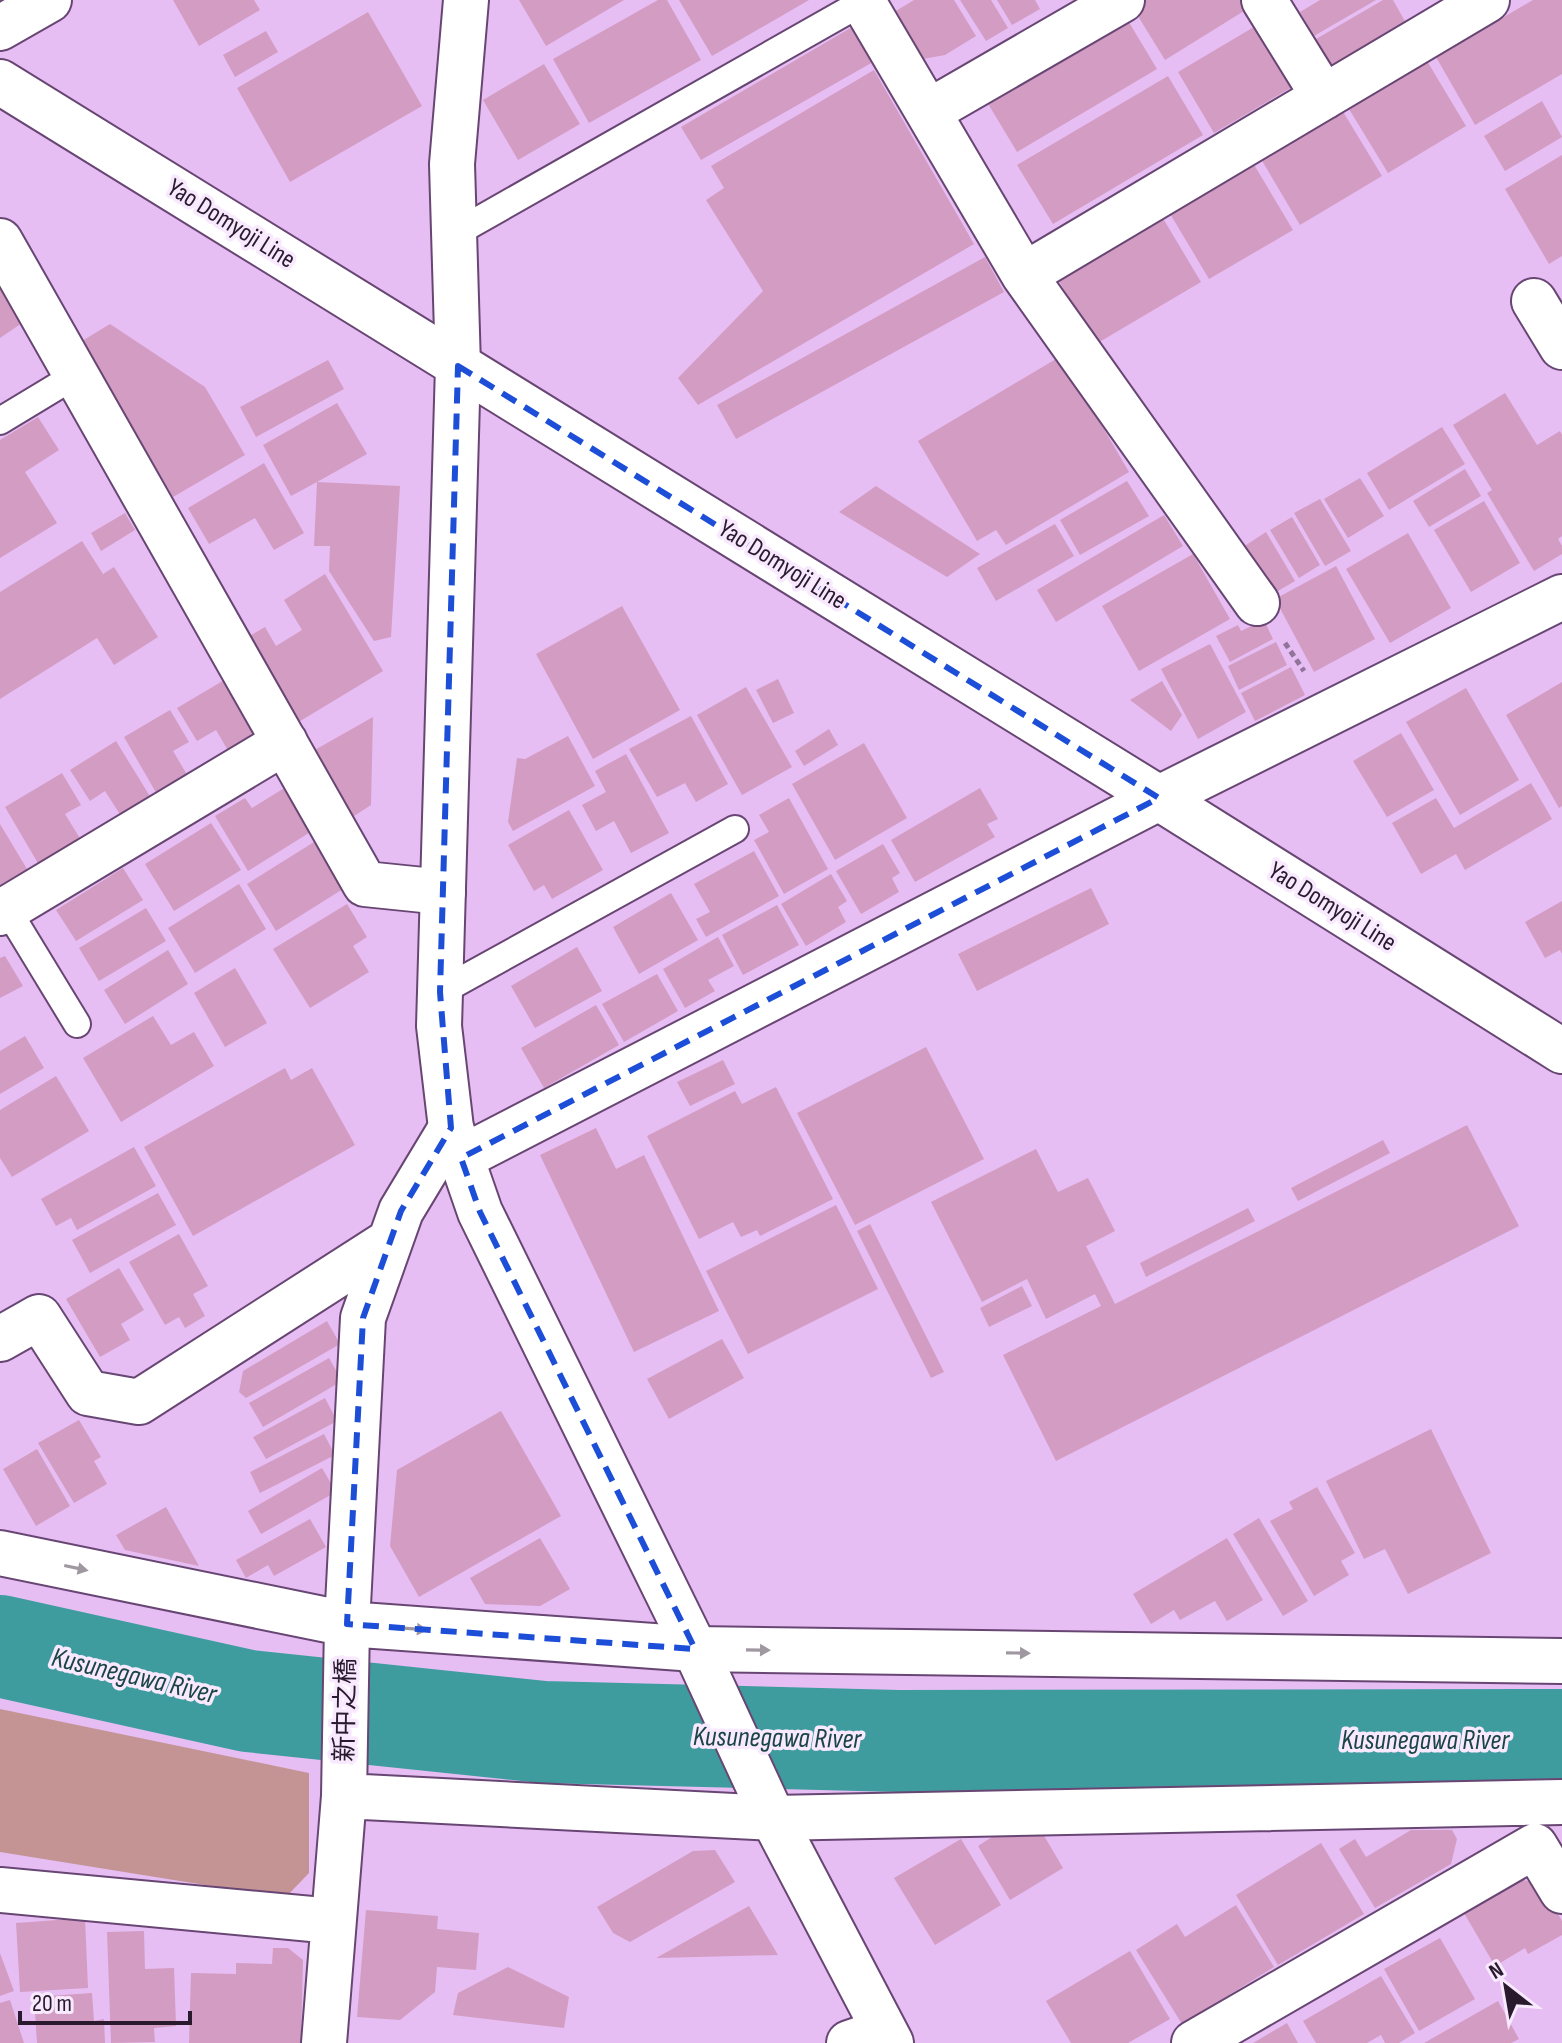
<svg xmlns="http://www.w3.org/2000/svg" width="1562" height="2043" viewBox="0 0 1562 2043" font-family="'Sofia Sans Condensed','Noto Sans JP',sans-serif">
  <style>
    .green { fill: #c49495 }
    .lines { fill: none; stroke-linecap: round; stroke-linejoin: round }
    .river { stroke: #3e9c9f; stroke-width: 102 }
    .building { fill: #d39cc3 }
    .lane-casing { stroke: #684673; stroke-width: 30 }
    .street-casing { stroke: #684673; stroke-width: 48 }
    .secondary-casing { stroke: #684673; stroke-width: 48 }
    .path { stroke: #91749a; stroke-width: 5; stroke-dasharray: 6 4; stroke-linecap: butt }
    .lane { stroke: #fff; stroke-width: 26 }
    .street { stroke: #fff; stroke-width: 44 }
    .secondary { stroke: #fff; stroke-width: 44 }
    .oneway { fill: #9f98a0 }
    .marked { fill: none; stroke: #1d4ed8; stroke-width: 6; stroke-dasharray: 16 10; stroke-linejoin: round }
    .labels { text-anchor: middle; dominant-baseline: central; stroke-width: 7; stroke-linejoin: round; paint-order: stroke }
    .street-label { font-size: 26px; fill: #291a2d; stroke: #f9e9ff }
    .water-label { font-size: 28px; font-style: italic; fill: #1a4546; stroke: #f9e9ff }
  </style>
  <rect width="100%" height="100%" fill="#e6bef3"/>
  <path class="green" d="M0,1709L309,1773V1873L285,1898L0,1852Z"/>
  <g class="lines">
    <path class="river" d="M0,1646L248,1701L543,1732L898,1741L1562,1740"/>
  </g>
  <path class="building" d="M173,0H254L260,10L199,46Z
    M519,0H624L546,46Z
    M658,0H667L701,60L589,123L553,59Z
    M679,0H809L712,56Z
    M914,0H954L976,36L945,55L923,59L894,12Z
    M960,0H991L1008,28L986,41Z
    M997,0H1035L1040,9L1012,25Z
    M1146,0H1248L1252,6L1165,60L1133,8Z
    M1320,0H1376L1314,36L1300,12Z
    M1383,0H1393L1406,23L1332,67L1316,39Z
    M1533,0H1562V74L1475,125L1436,57Z
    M368,12L422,106L290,182L237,88Z
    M1124,14L1157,69L1017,152L984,97Z
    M1264,21L1299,83L1214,133L1178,72Z
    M859,23L880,58L701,160L681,127Z
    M266,31L278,52L235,77L223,55Z
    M1427,61L1466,126L1388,173L1349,109Z
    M544,64L580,124L518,160L483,100Z
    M874,70L974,244L698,405L678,378L763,291L706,200L724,188L711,166Z
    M1168,76L1203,135L1053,224L1017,165Z
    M1542,101L1562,137L1505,171L1484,136Z
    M1342,110L1382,176L1300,225L1261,159Z
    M1562,155V256L1549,264L1505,189Z
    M1253,163L1293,230L1209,279L1169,212Z
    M1161,215L1201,282L1096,344L1056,276Z
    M985,257L1004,292L736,439L717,405Z
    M0,282L25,321L0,338Z
    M110,324L205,387L245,455L173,497L82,341Z
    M1061,356L1129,472L1006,545L996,530L977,541L918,441Z
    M328,360L344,389L256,437L240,407Z
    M1505,393L1537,445L1560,431L1562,435V536L1558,539L1562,546V554L1534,571L1487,493L1492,490L1453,425Z
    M337,403L367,454L317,482L400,486L391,637L374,641L329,571L330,546H314L317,482L291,496L263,445Z
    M38,417L59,450L25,472L57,523L0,558V440Z
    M1442,427L1465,464L1389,510L1367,473Z
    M264,463L304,533L274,550L255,518L209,544L188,508Z
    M1465,469L1481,496L1429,527L1413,501Z
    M1360,478L1384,516L1348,538L1324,499Z
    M1127,481L1149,516L1080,555L1060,520Z
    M876,486L980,554L947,577L839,512Z
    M1320,499L1351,551L1325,566L1294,513Z
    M1484,501L1520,563L1471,592L1434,530Z
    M125,513L135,530L101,551L91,533Z
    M1164,515L1183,546L1056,622L1037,590Z
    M1292,517L1320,565L1299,578L1270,530Z
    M1055,524L1074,556L996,601L977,568Z
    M1266,532L1295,581L1266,598L1237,551Z
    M1408,533L1451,608L1390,643L1346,569Z
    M82,541L103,574L114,567L158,637L114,665L97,638L0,699V592Z
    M1193,554L1230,619L1139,671L1102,606Z
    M1336,566L1375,639L1314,672L1275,599Z
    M325,574L383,671L297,723L246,638L265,627L276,646L302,630L284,600Z
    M622,606L680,710L593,759L536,654Z
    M1264,620L1273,639L1230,662L1216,636L1238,625L1241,631Z
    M1276,642L1287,665L1239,690L1228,666Z
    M1210,644L1246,712L1198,739L1161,669Z
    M1291,667L1305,695L1255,721L1241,693Z
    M231,676L255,716L254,739L230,754L216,730L197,741L177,708Z
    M778,679L794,713L773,723L756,690Z
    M1162,681L1182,715L1171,731L1130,700Z
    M1562,682V806L1559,808L1506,715Z
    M746,687L792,767L742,795L697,715Z
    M1466,688L1519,780L1460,815L1406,722Z
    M170,710L189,742L173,751L189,778L158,796L124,737Z
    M691,716L728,784L696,802L685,783L657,797L629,749Z
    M373,717L371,805L351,818L313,751Z
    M829,729L838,745L804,766L795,751Z
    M1401,733L1434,790L1387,817L1353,761Z
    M568,736L595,786L513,831L508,822L517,758L525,759Z
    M116,741L151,798L121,816L105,791L90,801L70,770Z
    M864,743L907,818L835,860L792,784Z
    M626,754L669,833L631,853L614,821L596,831L582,805L606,792L595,771Z
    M62,773L81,805L65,814L81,840L39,865L5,807Z
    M1531,783L1552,819L1465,870L1456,854L1421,874L1392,823L1436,798L1454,828Z
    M286,787L312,831L248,871L215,816L245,798L252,808Z
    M980,788L998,819L987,824L995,837L915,882L891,840Z
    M789,798L828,869L784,894L754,840L769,832L759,815Z
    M569,810L603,870L552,899L544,885L534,891L508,845Z
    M211,823L241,870L174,911L145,864Z
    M0,824L27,869L0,885Z
    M314,842L343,889L276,931L247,884Z
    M883,844L900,873L892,878L899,892L861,914L836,871Z
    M754,851L779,896L706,937L696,919L710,912L694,884Z
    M123,868L143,900L76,941L56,910Z
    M831,874L847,901L838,907L846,922L806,946L781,904Z
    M239,884L266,929L195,973L168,928Z
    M1091,888L1109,924L977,991L958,954Z
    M671,893L698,940L639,974L613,927Z
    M1562,901V954L1560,950L1545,958L1525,922Z
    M347,904L367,937L353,946L369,972L310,1008L273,949Z
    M777,905L799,945L743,975L722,935Z
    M146,908L166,941L99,981L79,948Z
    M718,937L734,966L708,980L715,991L685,1008L663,969Z
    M577,947L602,991L535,1028L511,986Z
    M168,950L188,984L125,1024L104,990Z
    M5,956L23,986L0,998V958Z
    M235,968L267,1023L225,1047L194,993Z
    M657,974L678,1011L624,1042L602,1004Z
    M596,1005L619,1045L544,1088L521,1048Z
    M153,1016L171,1045L194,1032L214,1066L121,1122L83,1058Z
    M25,1036L44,1068L0,1094V1051Z
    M926,1047L984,1159L855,1225L797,1113Z
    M723,1060L735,1084L690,1106L677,1082Z
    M285,1068L291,1080L312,1068L355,1145L193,1236L144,1147Z
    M56,1076L89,1131L12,1177L0,1158V1110Z
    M776,1087L833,1199L760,1236L757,1230L741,1237L733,1222L699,1239L647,1136L735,1091L742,1104Z
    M1467,1125L1519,1226L1056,1461L1003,1355L1101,1306L1095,1294L1046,1319L1027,1279L982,1302L931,1202L1036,1149L1058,1192L1088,1178L1115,1231L1086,1246L1115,1304Z
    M596,1128L616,1169L644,1155L719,1311L634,1352L540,1155Z
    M1383,1140L1390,1153L1298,1201L1291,1188Z
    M134,1147L156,1186L77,1230L71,1218L56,1226L41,1199Z
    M158,1193L176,1225L90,1273L72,1240Z
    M836,1205L878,1289L748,1354L706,1271Z
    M1248,1208L1255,1221L1146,1277L1140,1263Z
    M870,1224L944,1372L931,1378L857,1231Z
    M179,1234L208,1286L193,1294L205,1316L185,1328L179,1317L165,1325L129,1262Z
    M119,1268L144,1310L121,1324L130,1340L100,1357L66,1299Z
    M1022,1286L1032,1306L989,1327L980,1308Z
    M327,1321L340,1344L246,1398L239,1392L243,1371Z
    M722,1339L744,1378L669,1419L647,1379Z
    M329,1358L342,1381L263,1427L249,1403Z
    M325,1398L337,1421L266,1459L253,1437Z
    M501,1411L561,1516L419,1597L390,1546L397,1470Z
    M79,1420L101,1457L94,1461L107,1484L74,1503L38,1443Z
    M1431,1429L1491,1553L1408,1594L1385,1549L1364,1559L1326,1481Z
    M324,1434L335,1455L260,1493L250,1472Z
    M37,1449L70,1506L36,1526L3,1469Z
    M322,1468L336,1492L261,1534L248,1511Z
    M1317,1487L1355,1553L1341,1561L1349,1575L1314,1596L1270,1521L1293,1509L1289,1502Z
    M166,1507L199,1566L125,1550L116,1535Z
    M1259,1518L1308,1601L1283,1616L1233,1534Z
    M310,1519L326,1547L274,1576L268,1565L246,1578L236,1560Z
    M540,1538L570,1589L540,1606L485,1604L470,1578Z
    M1227,1538L1263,1600L1227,1621L1215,1601L1180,1620L1174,1610L1151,1624L1133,1594Z
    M1411,1830H1452L1457,1839L1451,1864L1375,1908L1339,1849L1355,1839L1366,1857Z
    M1043,1834L1063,1868L1010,1900L978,1846L992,1837Z
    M961,1839L1001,1905L935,1945L894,1878Z
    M1321,1843L1364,1914L1278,1965L1236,1895Z
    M715,1850L735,1882L630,1942L613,1933L597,1907L693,1851Z
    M1523,1880L1540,1883L1562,1921V1935L1528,1954L1525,1948L1495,1966L1464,1913Z
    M1236,1905L1274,1967L1182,2024L1136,1950L1177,1924L1185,1937Z
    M749,1906L778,1955L656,1958Z
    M366,1910L438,1916L437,1929L479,1933L476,1970L437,1967L435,1992L400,2020L357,2017Z
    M85,1918L88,1988L20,1992L16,1923Z
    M144,1931L145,1969L174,1968L176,2026L154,2028L155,2042L111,2043L107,1932Z
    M1440,1938L1475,1999L1419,2031L1384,1969Z
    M273,1948H288L303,1960L301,2043H189L191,1973L236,1974V1963L272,1964Z
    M1130,1951L1170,2019L1128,2043H1071L1046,2001Z
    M0,1953L14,1991L0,1996Z
    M508,1967L569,1997L564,2028L453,2015L458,1993Z
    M1381,1976L1415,2033L1399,2043H1385L1381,2035L1367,2043H1316L1303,2021Z
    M92,1993L94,2021L104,2019L105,2043H37L34,1997Z
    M10,2000L24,2043H0V2003Z
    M1498,2001L1519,2039L1511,2043H1424Z
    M1287,2023L1298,2043H1253Z"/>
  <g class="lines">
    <g class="lane-casing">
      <path id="lane" d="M454,234L863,2
        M0,421L76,375
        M7,909L77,1024
        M440,992L735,829"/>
    </g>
    <g class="street-casing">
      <path id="street" d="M862,0L1024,275L1257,603
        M1264,0L1324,97
        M0,28L49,0
        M928,112L1122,0
        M0,241L365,884L443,892
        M1024,275L1487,0
        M1534,301L1562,347
        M458,366L452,164L466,0
        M0,913L285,742
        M461,1158L1159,798L1562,597
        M0,1339L39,1317L88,1393L139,1402L390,1241
        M0,1553L347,1624L695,1649L1562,1661
        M344,1796L773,1818L1562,1802
        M0,1890L333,1921
        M324,2043L344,1796L347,1624L363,1318L401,1211L451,1128
        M849,2043L884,2031
        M1194,2043L1535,1846L1562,1891"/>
    </g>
    <g class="secondary-casing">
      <path id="secondary" d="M0,82L1159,798L1562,1051
        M458,366L440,992L439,1026L451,1128L480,1212L695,1649L773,1818L891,2043"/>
    </g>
    <path class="path" d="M1285,643L1304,671"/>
    <use href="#lane" class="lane"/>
    <use href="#street" class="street"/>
    <use href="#secondary" class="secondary"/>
  </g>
  <defs><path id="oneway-solid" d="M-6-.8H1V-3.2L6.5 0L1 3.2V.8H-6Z" transform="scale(2)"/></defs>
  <g class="oneway">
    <use href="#oneway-solid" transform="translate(76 1568) rotate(12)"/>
    <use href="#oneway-solid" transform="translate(415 1629) rotate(4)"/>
    <use href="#oneway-solid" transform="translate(758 1650) rotate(1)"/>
    <use href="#oneway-solid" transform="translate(1018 1653) rotate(1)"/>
  </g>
  <path class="marked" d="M458,366L1159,798L461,1158L480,1212L695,1649L347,1624L363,1318L401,1211L451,1128L440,992Z"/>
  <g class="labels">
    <g class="street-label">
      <text transform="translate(231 224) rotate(32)">Yao Domyoji Line</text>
      <text transform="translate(782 565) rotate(32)">Yao Domyoji Line</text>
      <text transform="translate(1332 907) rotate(32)">Yao Domyoji Line</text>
      <text transform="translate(346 1710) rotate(-89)">新中之橋</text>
    </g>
    <g class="water-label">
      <text transform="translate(134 1676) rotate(13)">Kusunegawa River</text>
      <text transform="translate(777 1738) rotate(1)">Kusunegawa River</text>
      <text x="1425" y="1740">Kusunegawa River</text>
    </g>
  </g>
  <g transform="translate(1506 1987) rotate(329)" stroke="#f9e9ff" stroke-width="6" paint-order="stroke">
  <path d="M0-6L14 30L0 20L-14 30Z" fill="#291a2d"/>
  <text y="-12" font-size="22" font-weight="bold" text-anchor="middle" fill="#291a2d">N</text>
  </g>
  <path d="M20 2011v12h170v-12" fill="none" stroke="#291a2d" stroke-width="4"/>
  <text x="32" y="2011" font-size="24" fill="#291a2d" stroke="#f9e9ff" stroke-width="6" paint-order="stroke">20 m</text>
</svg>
